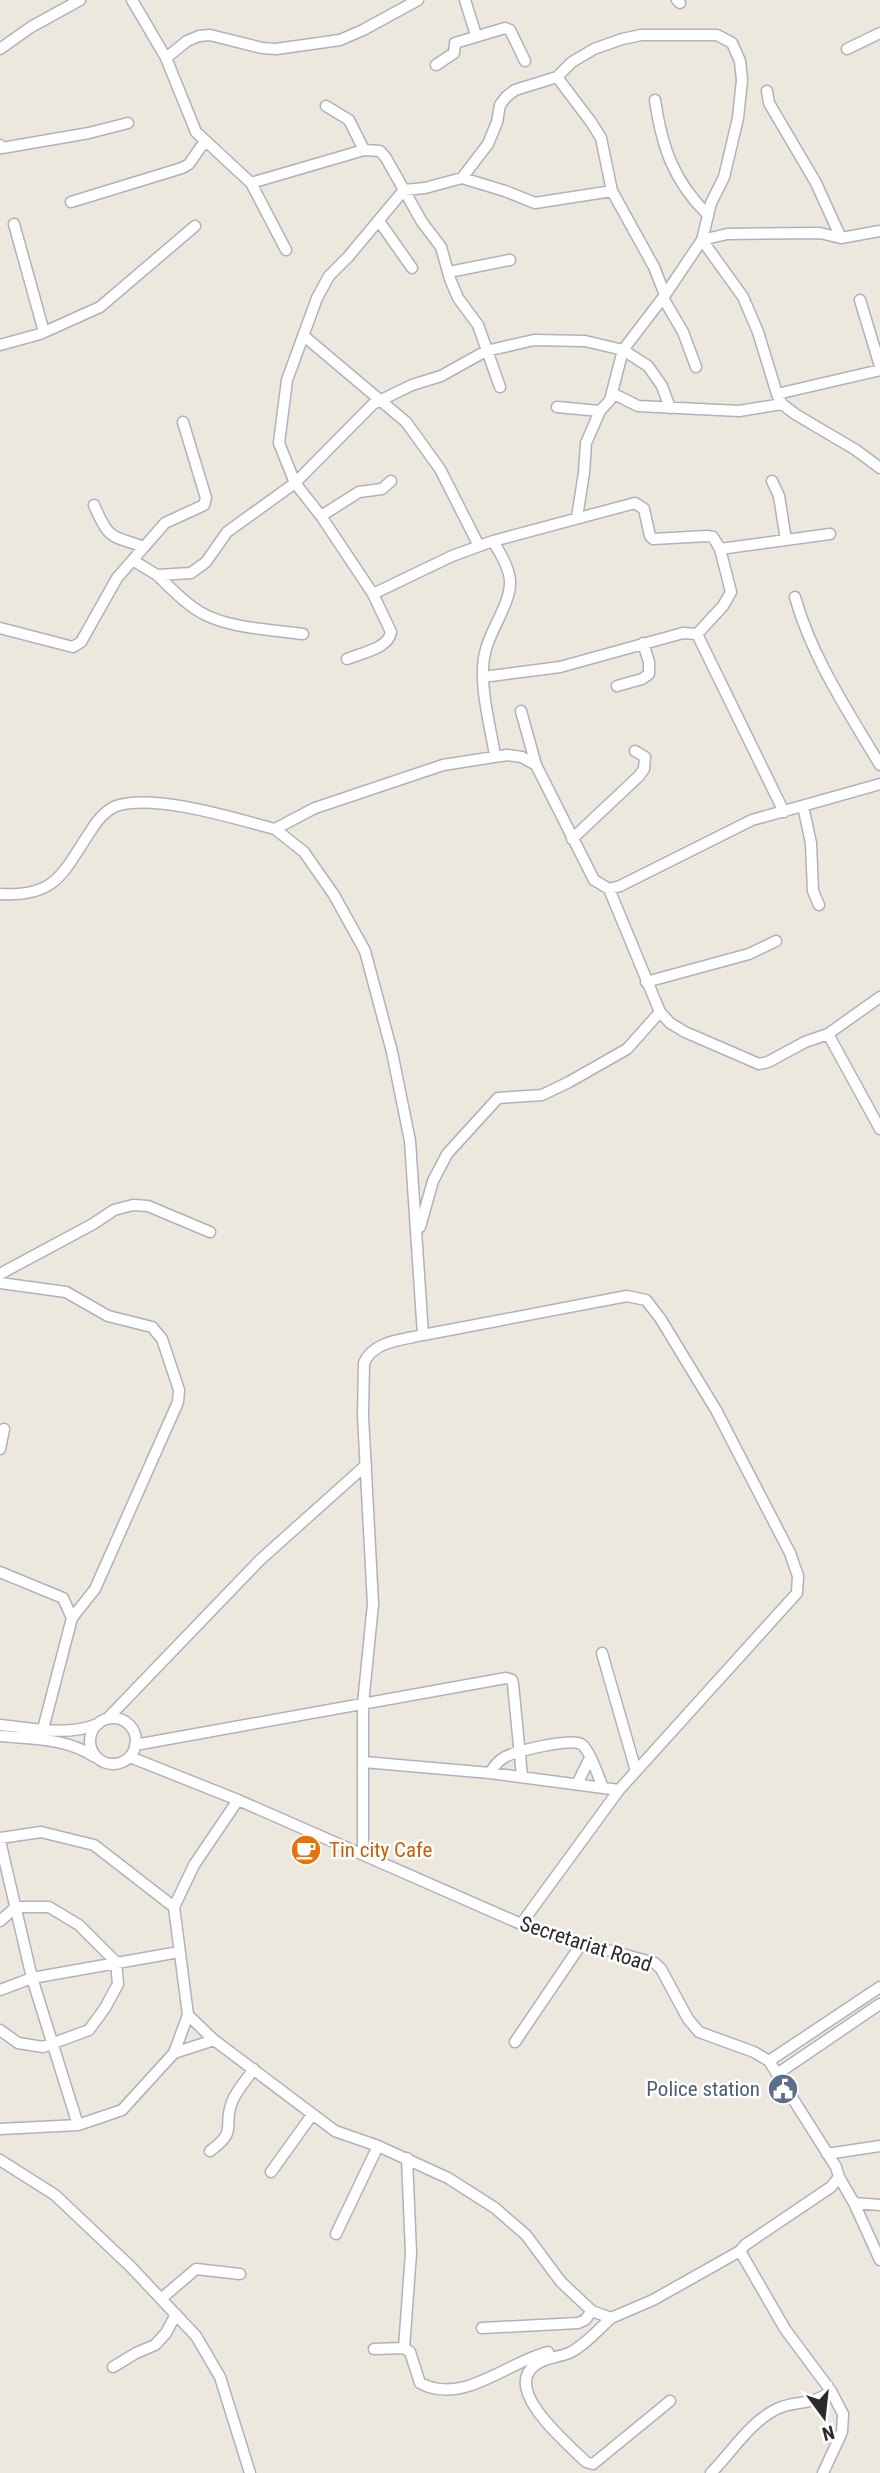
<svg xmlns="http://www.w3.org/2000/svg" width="880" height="2473" viewBox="0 0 880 2473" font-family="'Roboto Condensed',sans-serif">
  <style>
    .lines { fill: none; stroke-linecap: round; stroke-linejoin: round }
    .minor-casing { stroke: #b1b1bd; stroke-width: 13 }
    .minor { stroke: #fff; stroke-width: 10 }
    .labels { text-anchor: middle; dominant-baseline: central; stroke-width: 5; stroke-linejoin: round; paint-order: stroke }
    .food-label { font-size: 21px; fill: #c56008; stroke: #fff; text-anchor: start }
    .street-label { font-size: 21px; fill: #2b2b2b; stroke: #fff }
    .service-label { font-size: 21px; fill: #4e5e75; stroke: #fff; text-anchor: end }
  </style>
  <rect width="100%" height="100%" fill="#ece8dd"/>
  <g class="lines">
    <g class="minor-casing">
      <path id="minor" d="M132,0L166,58L196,132L251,183L286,250
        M465,0L476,35
        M677,0L680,3
        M0,49L31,27L80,0
        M847,49L880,33
        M166,58L187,41L199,36L210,35L262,48L276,49L340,40L363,30L418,0
        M436,65L454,53L455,43L505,28L510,30L525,61
        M557,77L591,122L601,138L612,191L654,267L665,295
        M767,91L769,103L816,183L841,238
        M655,100C662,147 673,180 707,214
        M326,106L349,120L364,150
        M0,145L2,148L89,133L128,123
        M462,178L488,144L497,122L500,105L506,97L515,90L557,77L572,62L594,49L622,39L641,35H717L732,43L740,61L742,80L738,118L724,177L711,203L702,240L665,295L623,350L610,400L600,411L586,443L584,473L577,517
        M251,183L364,150L380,151L386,158L422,222L441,247L450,279L458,298L478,325L500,387
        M612,191L535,203L505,191L462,178L425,188L404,190L348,257L329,276L317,298L287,380L279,443L295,483L321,516L373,594L452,556L493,541L635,503L644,509L650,536L653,539L707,536L713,537L720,549L830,534
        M71,202L182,168L189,164L205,141
        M379,221L412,268
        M14,224L44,332
        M702,240L743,297L758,332L777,394L782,404L795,414L856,450L880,468
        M702,240L727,234L820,233L841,238L880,231
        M449,272L510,260
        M663,298L683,332L696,367
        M860,300L880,366
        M304,336L406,422L440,469L479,546
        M0,345L40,334L100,307L195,226
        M612,393L638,406L739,411L782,404
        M777,394L880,370
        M557,407L600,411
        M772,481L779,496L786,540
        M94,505C109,540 110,535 144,547
        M321,516L359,492L382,489L391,481
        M493,541C500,553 509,567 510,581C511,604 489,631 485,653C478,682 490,725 495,755
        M134,561L157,575L191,573L206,562L227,532L295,483L373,404L412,385L441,376L486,351L534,340L585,341L623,350L648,366L662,386L670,408
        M157,575C171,588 183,602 200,612C229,629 270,629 303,634
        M795,597C812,658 848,711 880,765
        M0,628L73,647L81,642L117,578L165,523L204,505L206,498L183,422
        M697,634L784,812
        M697,634L723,606L731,592L720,549
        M347,659C361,653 388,649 391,632L373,594
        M483,677L560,667L683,633L697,634
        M617,686L642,679L649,674V662L643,643
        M521,711L536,765
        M803,806L811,843L813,891L819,905
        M275,829L304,852L334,895L365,951L392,1052L410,1141L423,1335
        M572,839L639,776L644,769L645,757L635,751
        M609,889L660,1012L670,1023L685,1032L759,1064L768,1062L805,1042L828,1034L880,997
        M0,894C56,897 62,874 90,832C96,822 104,811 116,806C155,793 236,819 275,829L315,808L443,765L507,755L522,757L536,765L594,880L609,889L620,886L752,820L880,784
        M646,982L749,954L776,941
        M828,1034L880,1129
        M420,1227L433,1181L447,1154L498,1098L542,1095L569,1082L627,1049L660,1012
        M0,1274L93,1224L114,1210L133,1205L148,1206L210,1232
        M0,1283L66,1292L108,1316L152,1327L162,1339L179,1390L178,1402L95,1589L72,1618
        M0,1449L4,1429
        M0,1572L63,1598L72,1618L43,1729
        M602,1653L636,1771
        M90 1741a23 23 0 1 1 46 0a23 23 0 1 1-46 0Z
        M108,1718L260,1560L366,1465
        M0,1725C33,1728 66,1737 98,1724
        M0,1736C33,1739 66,1738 95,1757
        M135,1745L506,1678L512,1680L513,1684L522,1776
        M130,1757L238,1800L521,1924L545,1933L655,1963L661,1969L688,2019L699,2032L754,2052L769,2061L836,2167L839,2177L831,2187L745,2245L740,2251L785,2329L831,2391L843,2414L842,2432L823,2473
        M364,1762L490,1773L619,1790
        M490,1773C494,1766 498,1761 505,1757C516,1751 570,1738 581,1744C589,1748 599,1778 603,1788
        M577,1784L590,1758
        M0,1838L41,1832L94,1845L174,1907L188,2015L174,2053L122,2110L78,2125L0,2129
        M0,1841L32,1978L78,2125
        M363,1855V1704L373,1604L363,1416L364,1363C373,1341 402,1340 423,1335L627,1296L646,1300L660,1318L716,1410L790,1553L798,1576L797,1593L619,1790L521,1924
        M174,1907L194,1865L238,1800
        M0,1921L16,1907H49L79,1925L116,1962L118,1984L105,2008L89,2030L43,2047L18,2043L0,2030
        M0,1990L32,1978L179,1952
        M188,2015L214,2040L335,2131L378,2146L448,2178L495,2208L526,2235L561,2282L592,2311L611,2318L653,2300L740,2251
        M515,2042L582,1943
        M174,2053L214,2040
        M769,2061L880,1987
        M777,2074L880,2004
        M210,2151C239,2130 222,2128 232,2102C236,2091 247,2079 254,2069
        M827,2154L880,2146
        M0,2160L55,2195L130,2266L196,2336L220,2377L250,2473
        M271,2172L312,2115
        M839,2177L854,2203L880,2260
        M854,2203L880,2205
        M336,2234L378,2146
        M162,2298L196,2269L240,2274
        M611,2318C599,2329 584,2346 569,2353C557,2358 544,2357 534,2366C503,2391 569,2445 586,2462L593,2464L670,2401
        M482,2328L578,2323L585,2320L592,2311
        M404,2348L411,2253L407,2158
        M374,2349L404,2348L410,2352L420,2383C463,2406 507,2362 548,2352
        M113,2367L136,2353L155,2345L166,2333L176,2314
        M711,2473C732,2452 751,2420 779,2408C798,2400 812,2406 831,2391"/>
    </g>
    <use href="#minor" class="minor"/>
  </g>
  <defs>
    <g id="cafe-disc" transform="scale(1.575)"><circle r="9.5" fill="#e8710a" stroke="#fff"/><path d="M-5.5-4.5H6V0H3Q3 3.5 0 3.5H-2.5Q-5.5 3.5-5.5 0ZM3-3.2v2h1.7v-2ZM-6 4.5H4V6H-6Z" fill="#fff"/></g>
    <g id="civic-disc" transform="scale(1.575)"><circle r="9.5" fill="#5c6f8a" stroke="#fff"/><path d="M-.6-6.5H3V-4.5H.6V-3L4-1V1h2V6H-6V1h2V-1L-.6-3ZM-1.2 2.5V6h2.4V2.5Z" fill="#fff"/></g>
  </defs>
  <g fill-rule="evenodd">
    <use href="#cafe-disc" x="306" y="1850"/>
    <use href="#civic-disc" x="783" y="2089"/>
  </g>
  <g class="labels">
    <g class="food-label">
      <text x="329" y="1850">Tin city Cafe</text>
    </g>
    <g class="street-label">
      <text transform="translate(586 1944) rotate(18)">Secretariat Road</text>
    </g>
    <g class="service-label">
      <text x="760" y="2089">Police station</text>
    </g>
  </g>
  <g transform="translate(824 2417) rotate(165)" stroke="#ffffff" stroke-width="5" paint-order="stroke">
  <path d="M0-5L12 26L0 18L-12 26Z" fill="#2b2b2b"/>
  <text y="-10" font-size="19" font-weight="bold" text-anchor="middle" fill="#2b2b2b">N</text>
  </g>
</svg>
